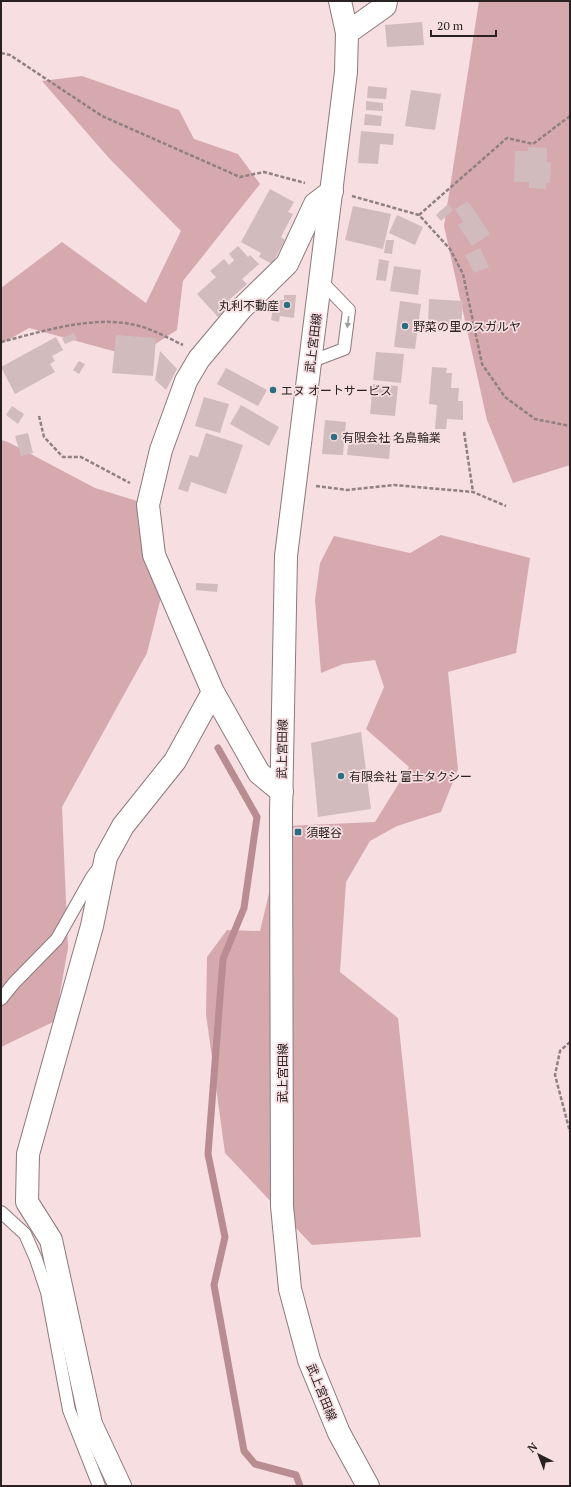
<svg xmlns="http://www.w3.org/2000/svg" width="571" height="1487" viewBox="0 0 571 1487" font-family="'PT Serif','Noto Sans JP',serif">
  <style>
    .forest { fill: #d6a9ae }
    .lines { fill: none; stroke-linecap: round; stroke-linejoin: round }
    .stream { stroke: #b88c91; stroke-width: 7 }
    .building { fill: #d2bbbd }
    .lane-casing { stroke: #8e797b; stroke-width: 14 }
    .street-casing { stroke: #8e797b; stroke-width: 24 }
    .secondary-casing { stroke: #8e797b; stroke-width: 24 }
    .path { stroke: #908081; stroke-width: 2.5; stroke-dasharray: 4 2; stroke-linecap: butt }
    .lane { stroke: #fff; stroke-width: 12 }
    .street { stroke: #fff; stroke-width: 22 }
    .secondary { stroke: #fff; stroke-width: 22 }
    .oneway { fill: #9f9c9c }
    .poi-dot { fill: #2d6d81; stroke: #f6dee1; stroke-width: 1.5 }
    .labels { text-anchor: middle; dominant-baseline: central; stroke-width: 3.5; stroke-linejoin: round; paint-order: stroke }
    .poi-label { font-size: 12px; fill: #2a2222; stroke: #f6dee1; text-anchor: start }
    .street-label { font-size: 12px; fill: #2a2222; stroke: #f6dee1 }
  </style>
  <rect width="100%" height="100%" fill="#f6dee1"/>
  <path class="forest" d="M479,1H570V465L513,483L487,420L444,226Z
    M82,76L179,110L194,139L238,154L260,184L183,281L177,330L135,357L29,328L1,344V288L62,242L146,303L181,231L108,157L42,81Z
    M1,440L8,442L95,488L137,501L139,528L168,569L147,653L62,807L68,948L55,1021L1,1047Z
    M441,535L530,558L516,653L448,672L458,769L441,812L397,826L370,841L346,882L340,972L398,1018L421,1237L312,1245L225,1153L206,1014L207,957L227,930L260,931L285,826L375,822L409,767L366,729L384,687L375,660L343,664L321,673L315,600L320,563L334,536L410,553Z"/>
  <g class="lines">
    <path class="stream" d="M218,748L257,817L244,908L223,959L208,1154L225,1237L214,1285L244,1451L255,1464L296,1475L300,1486"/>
  </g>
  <path class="building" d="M422,22L424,45L387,47L385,25Z
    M368,86L387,88L386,99L367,98Z
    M411,90L441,94L435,130L405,126Z
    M366,101L383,103V111L366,110Z
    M365,114L382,116L381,126L364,125Z
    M361,131L394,134L393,145L380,144L378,164L358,163Z
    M528,147L547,148V162H551L550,183H546V189L529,188V182H514L515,151H528Z
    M270,189L294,202L288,212L293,214L281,237L285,240L272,264L259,257L261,253L241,242Z
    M468,201L490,234L472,246L458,225L463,222L455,209Z
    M448,204L453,210L441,221L436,215Z
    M353,206L391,214L383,249L345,240Z
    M397,215L423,227L415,245L389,233Z
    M386,240H394L392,254L384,253Z
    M238,246L248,257L250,255L259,264L242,279L247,284L229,300L233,303L218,317L197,294L216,277L210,271L224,259L229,265L234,260L229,254Z
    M480,248L489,267L474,273L465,255Z
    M379,259L389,261L386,281L376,280Z
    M394,266L421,270L418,295L390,291Z
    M284,295H296L294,318L280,316L279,322L271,320L273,309L279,310V300H284Z
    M429,299L463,301L461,326L428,324Z
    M400,301L421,304L415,349L394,347Z
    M74,333L77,339L65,344L62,338Z
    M116,335L156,338L153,376L112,373Z
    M56,337L63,350L52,356L55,361L50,364L55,372L15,394L1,367Z
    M160,351L177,369L166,390L155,380Z
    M376,352L404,354L401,383L373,380Z
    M79,361L85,364L79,374L73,370Z
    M432,367L447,368L446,373H452L451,388H459L458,401H463V420L447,419L446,429H435L437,405L429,404Z
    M226,368L267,390L258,406L217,384Z
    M373,384L398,386L395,416L370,414Z
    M204,397L229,404L220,433L195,426Z
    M241,405L279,427L269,446L230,424Z
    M12,406L24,414L18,424L6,415Z
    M325,420L346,422L343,455L322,454Z
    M350,432L391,435L389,459L347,455Z
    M28,433L33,453L21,456L15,436Z
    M206,433L243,445L226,494L191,482L188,492L178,489L190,455L198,457Z
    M196,583L218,584L217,592L196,590Z
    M361,732L371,809L318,817L311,743Z"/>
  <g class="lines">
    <g class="lane-casing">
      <path id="lane" d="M310,362L344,349L349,310L321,281
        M1,999L14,983L57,939L92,877L100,866
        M1,1212L25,1234L36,1259L47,1292L69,1410L99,1486"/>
    </g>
    <g class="street-casing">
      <path id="street" d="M347,33L385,6L386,1
        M282,792L259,773L213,692L154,555L148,505L161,450L186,381L199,359L241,309L287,264L315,204L332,191
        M120,1486L91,1424L51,1240L27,1202L28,1154L92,926L106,857L123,826L175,761L213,692"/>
    </g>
    <g class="secondary-casing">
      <path id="secondary" d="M340,1L347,33L346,72L286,556L281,813L282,1206L290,1289L309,1360L339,1433L368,1486"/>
    </g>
    <path class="path" d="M1,53L10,55L102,116L240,177L264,172L305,183
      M352,196L419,215L450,249L463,274L482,364L505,397L535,419L570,426
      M419,215L507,138L533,144L570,116
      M1,342C40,332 90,316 130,324C149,327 166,337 183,345
      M39,416L44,437L63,457H81L130,483
      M464,432L473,492
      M316,486L347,490L394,485L473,492L506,506
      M570,1042L560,1051L555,1075L570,1132"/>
    <use href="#lane" class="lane"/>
    <use href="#street" class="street"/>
    <use href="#secondary" class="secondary"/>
  </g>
  <defs><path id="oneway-solid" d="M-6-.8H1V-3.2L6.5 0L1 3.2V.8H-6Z"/></defs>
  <use class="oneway" href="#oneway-solid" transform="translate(348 322) rotate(98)"/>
  <g class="poi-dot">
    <circle cx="287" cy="305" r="4"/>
    <circle cx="405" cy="326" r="4"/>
    <circle cx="273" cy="390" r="4"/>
    <circle cx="334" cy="437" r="4"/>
    <circle cx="341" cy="776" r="4"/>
    <rect x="294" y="828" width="8" height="8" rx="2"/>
  </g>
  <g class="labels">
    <g class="poi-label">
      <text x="279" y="305" text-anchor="end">丸利不動産</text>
      <text x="413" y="326">野菜の里のスガルヤ</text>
      <text x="281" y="390">エヌ オートサービス</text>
      <text x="342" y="437">有限会社 名島輪業</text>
      <text x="349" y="776">有限会社 富士タクシー</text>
      <text x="306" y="832">須軽谷</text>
    </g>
    <g class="street-label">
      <text transform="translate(313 343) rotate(-83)">武上宮田線</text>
      <text transform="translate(282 749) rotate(-89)">武上宮田線</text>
      <text transform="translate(282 1073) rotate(-90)">武上宮田線</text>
      <text transform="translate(322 1392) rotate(68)">武上宮田線</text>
    </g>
  </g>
  <rect width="571" height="1487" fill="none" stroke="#2a2222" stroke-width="4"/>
  <g transform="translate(539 1455) rotate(318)" stroke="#f6dee1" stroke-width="3" paint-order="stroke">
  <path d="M0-3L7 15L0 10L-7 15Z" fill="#2a2222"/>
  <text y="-6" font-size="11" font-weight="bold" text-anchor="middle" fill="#2a2222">N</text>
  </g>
  <path d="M431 30v6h65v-6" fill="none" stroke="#2a2222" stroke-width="2"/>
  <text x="437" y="30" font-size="12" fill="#2a2222" stroke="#f6dee1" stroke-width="3" paint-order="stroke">20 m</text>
</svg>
